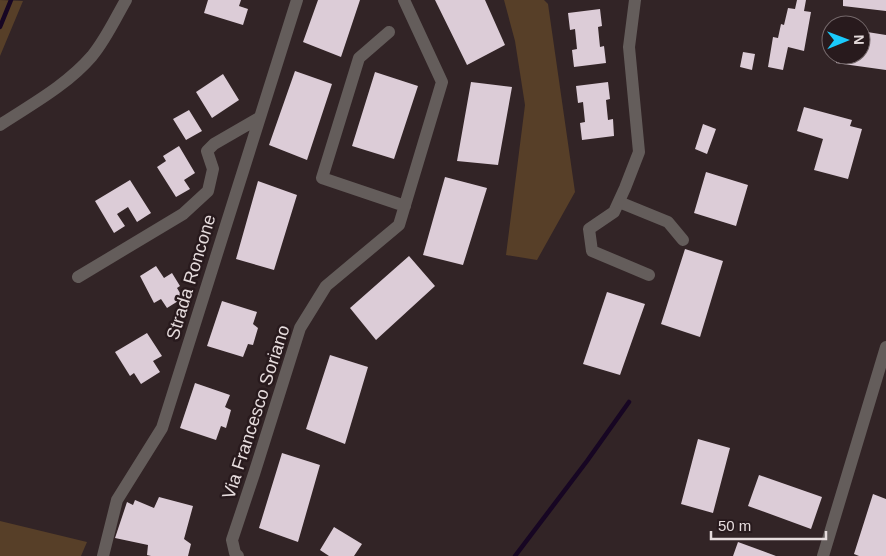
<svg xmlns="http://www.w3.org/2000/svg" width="886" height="556" viewBox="0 0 886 556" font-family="Helvetica,sans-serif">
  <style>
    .green { fill: #573f28 }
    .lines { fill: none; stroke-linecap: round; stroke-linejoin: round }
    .stream { stroke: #170623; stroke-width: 4.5 }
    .building { fill: #dcccd7 }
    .minor { stroke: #645d5b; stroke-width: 12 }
    .tertiary { stroke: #645d5b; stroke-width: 12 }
    .labels { text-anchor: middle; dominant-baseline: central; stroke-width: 5; stroke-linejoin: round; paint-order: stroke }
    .street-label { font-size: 18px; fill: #e6dcdd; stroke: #281a1d }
  </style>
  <rect width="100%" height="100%" fill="#322426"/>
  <path class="green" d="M0,0L23,1L0,56Z
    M504,0H544L548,4L575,192L537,260L506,255L525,105L515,41Z
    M0,521L87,542L81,556H0Z"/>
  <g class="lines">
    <path class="stream" d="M0,27L11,0
      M515,556L587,461L629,402"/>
  </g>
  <path class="building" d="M208,0H241L239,6L248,9L243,25L204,13Z
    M318,0H360L341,57L303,42Z
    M435,0H485L505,45L467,65Z
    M797,0H806L804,11L811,12L804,51L788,47L783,70L768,67L773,37L778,38L781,24L784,25L788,8L795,9Z
    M843,0H886V11L843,6Z
    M600,9L602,26L598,27L600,47L604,46L606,63L574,67L572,50L577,49L575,29L570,30L568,13Z
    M861,31L886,35V70L836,63L837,55H861Z
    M743,52L755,54L752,70L740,67Z
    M295,71L332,84L307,160L269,145Z
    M375,72L418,86L394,159L352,146Z
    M223,74L239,100L212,118L196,92Z
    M471,82L512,87L498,165L457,161Z
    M608,82L610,99L606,100L608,120L613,119L614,136L582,140L580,123L585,122L583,102L578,103L576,86Z
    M804,107L852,120L850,126L862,129L848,179L814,170L823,139L797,131Z
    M189,110L202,131L186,140L173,119Z
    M703,124L716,129L707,154L695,149Z
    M179,146L195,173L184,180L190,189L176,197L157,167L166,161L163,156Z
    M706,172L748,185L736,226L694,213Z
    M445,177L487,188L463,265L423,255Z
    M130,180L151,213L137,222L128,207L117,214L125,226L114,233L95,201Z
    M258,181L297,195L274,270L236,259Z
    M685,249L723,261L700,337L661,324Z
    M409,256L435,286L376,340L350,308Z
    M156,266L164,278L172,273L180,286L177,288L183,298L167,308L161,299L154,303L140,276Z
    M607,292L645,304L620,375L583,364Z
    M222,301L257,312L253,324L258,328L253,345L248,344L243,357L207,346Z
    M147,333L162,356L153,361L160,372L141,384L134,373L130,376L115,352Z
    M330,355L368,367L345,444L306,429Z
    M195,383L230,395L225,407L231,410L226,428L221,426L216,440L180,428Z
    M698,439L730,448L713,513L681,504Z
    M282,453L320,465L298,542L259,528Z
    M759,475L822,497L811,529L748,506Z
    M873,494L886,499V556H859L854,554Z
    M159,497L193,506L184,539L191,544L188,556H151L147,555L148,545L115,538L127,502L133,505L135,500L154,508Z
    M334,527L362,544L354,556H329L320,550Z
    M738,542L776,556H733Z"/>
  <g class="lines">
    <path class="minor" d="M635,0L629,47L639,152L625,188L614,212L589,229L592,251L649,275
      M389,32L359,58L322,178L405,206
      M619,202L668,222L683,240
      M78,277L183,214L208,191L213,169L207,151L214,144L259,118
      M103,556L117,500L162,428L297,0
      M238,556L235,553L232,540L254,474L300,328L326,286L399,225L442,82L404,0
      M823,556L886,347"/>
    <path class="tertiary" d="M0,125C32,104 67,85 92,56C106,39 115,19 126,0"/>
  </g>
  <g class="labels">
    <g class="street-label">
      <text transform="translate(191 277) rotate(-73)">Strada Roncone</text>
      <text transform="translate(256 412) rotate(-72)">Via Francesco Soriano</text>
    </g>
  </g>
  <g transform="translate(846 40) rotate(89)"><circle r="24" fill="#281a1d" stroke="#74686a"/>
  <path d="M0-4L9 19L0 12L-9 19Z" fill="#1acafc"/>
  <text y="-8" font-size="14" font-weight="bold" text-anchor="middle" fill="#e6dcdd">N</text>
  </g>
  <path d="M711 531v8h115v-8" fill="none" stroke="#e6dcdd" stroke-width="2.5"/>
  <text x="718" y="531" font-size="15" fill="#e6dcdd" stroke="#281a1d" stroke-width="4" paint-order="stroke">50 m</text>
</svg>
